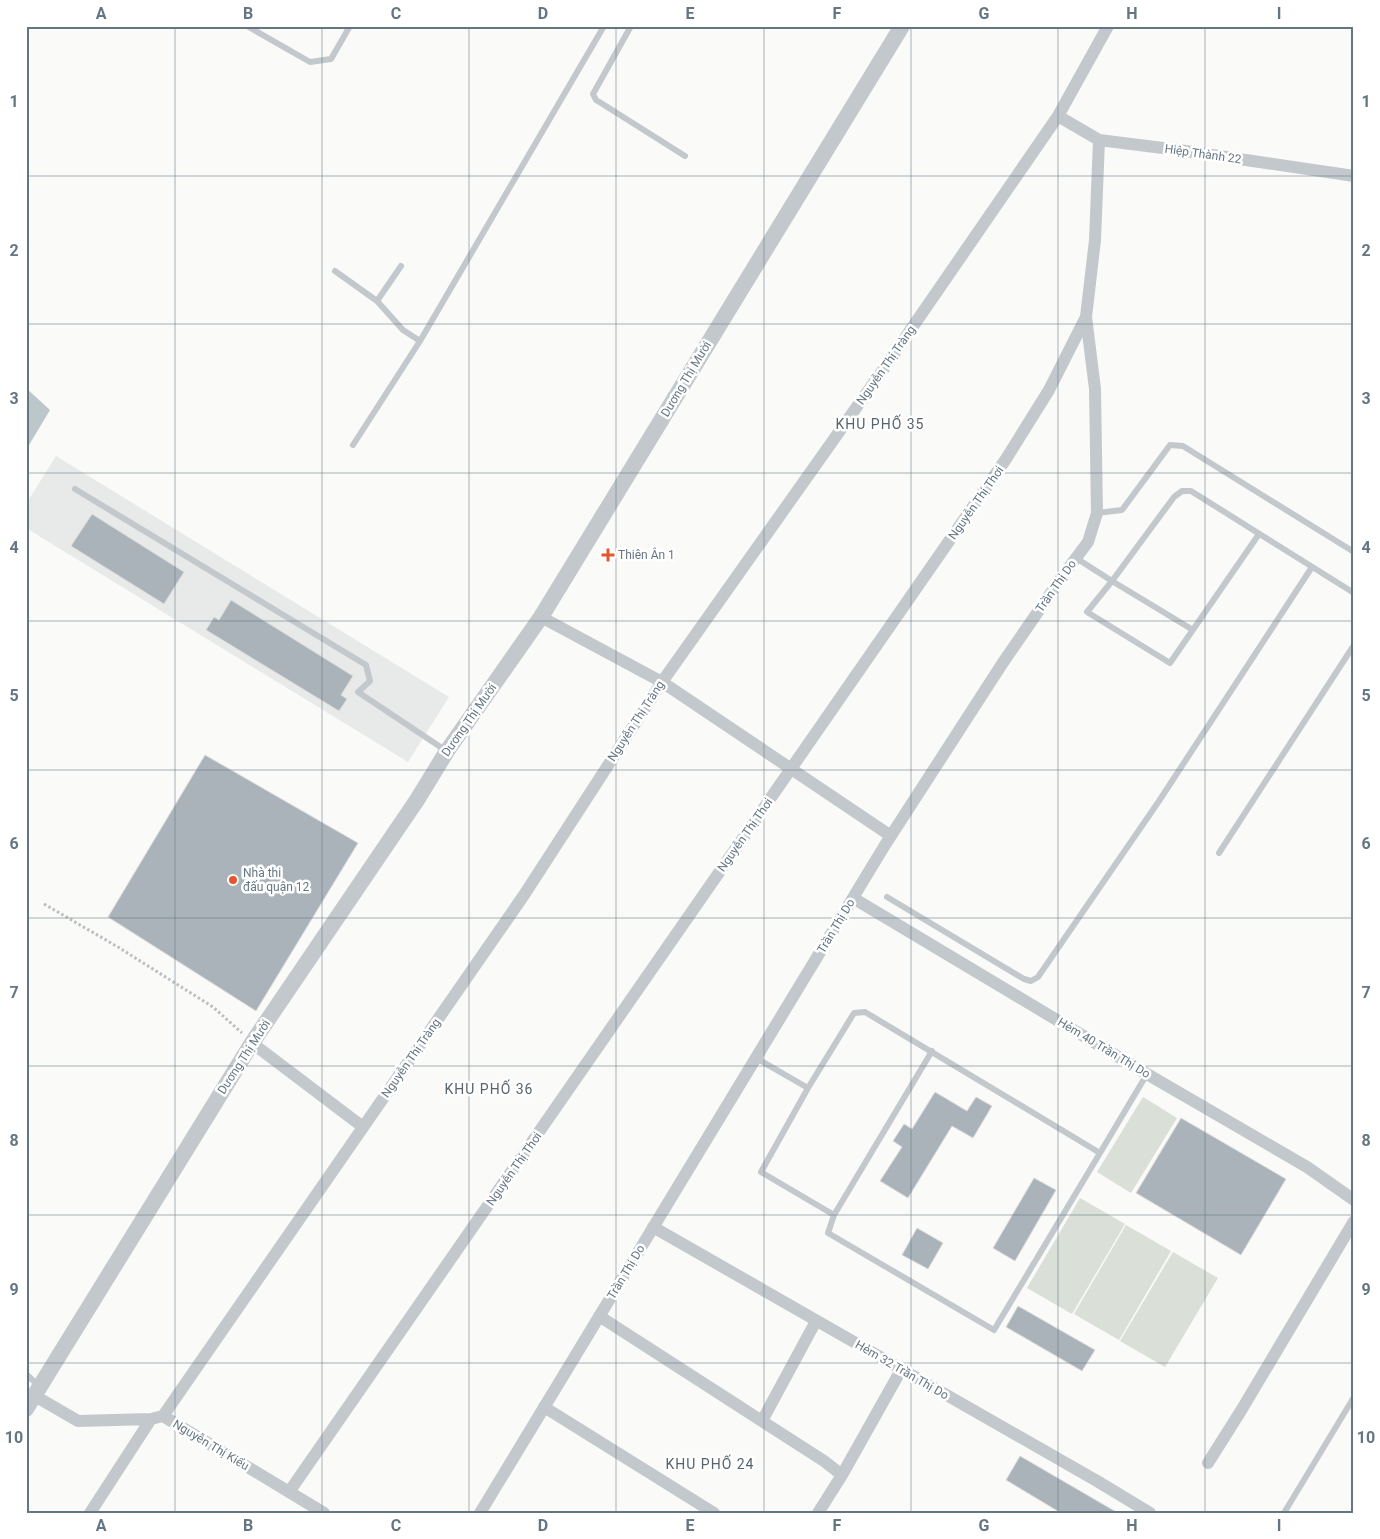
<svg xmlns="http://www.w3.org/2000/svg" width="1380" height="1539" viewBox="0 0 1380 1539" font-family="Roboto,sans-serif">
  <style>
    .built { fill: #e8e9e9 }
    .green { fill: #dadfd7 }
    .water { fill: #bbc7cb }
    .building { fill: #aab3b9; stroke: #dcdcda }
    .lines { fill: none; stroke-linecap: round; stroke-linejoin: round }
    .path { stroke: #bbbfc2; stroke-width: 3; stroke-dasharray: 2.5 2.5; stroke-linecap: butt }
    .service { stroke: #c3c8cc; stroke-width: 6 }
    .minor { stroke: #c3c8cc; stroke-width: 12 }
    .tertiary { stroke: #c3c8cc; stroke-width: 16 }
    .grid { fill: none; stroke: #657683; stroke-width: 1; stroke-opacity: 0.55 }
    .poi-dot { fill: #e4572e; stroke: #fff; stroke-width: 2 }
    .labels { text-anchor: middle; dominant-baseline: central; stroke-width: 5; stroke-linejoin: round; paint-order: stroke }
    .street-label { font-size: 12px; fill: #657683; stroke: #fff }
    .poi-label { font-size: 12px; fill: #657683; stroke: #fff; text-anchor: start }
    .neighbourhood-label { font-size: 14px; letter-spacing: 1px; fill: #57646e; stroke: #fff }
    .neatline { fill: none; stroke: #657683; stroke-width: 2 }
    .grid-label { font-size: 16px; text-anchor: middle; font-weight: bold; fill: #657683 }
  </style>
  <rect width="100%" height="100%" fill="#fafaf8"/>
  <path class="built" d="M56,456L449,697L408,762L26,528V504Z"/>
  <path class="green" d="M1143,1097L1177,1118L1131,1193L1097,1172Z
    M1080,1198L1125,1224L1072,1314L1027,1288Z
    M1126,1225L1171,1251L1119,1340L1074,1314Z
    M1173,1252L1218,1278L1165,1367L1120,1341Z"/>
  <path class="water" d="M26,388L50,410L26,450Z"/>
  <path class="building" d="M92,514L184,572L164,604L71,546Z
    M231,600L353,676L341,695L347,699L339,711L206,630L214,617L219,620Z
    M205,755L358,843L256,1011L108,917Z
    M935,1092L967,1111L976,1097L992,1106L973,1138L952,1126L908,1198L880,1181L902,1147L893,1141L904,1124L912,1129Z
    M1181,1118L1286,1179L1241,1255L1136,1193Z
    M1034,1178L1056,1190L1015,1261L993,1248Z
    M917,1228L943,1243L928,1269L902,1255Z
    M1018,1306L1095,1350L1082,1371L1006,1327Z
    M1020,1456L1118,1513H1061L1006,1480Z"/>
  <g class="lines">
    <path class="path" d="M44,904L118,947L213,1007L242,1033"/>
    <path class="service" d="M247,26L310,62L331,59L350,26
      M631,26L593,94L596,100L601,103L685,156
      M335,271L377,301L403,330L420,341
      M377,301L401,266
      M353,445L420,341L604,26
      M75,489L366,665L370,681L358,692L445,750
      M1097,513L1122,510L1170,445L1183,446L1354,552
      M1076,558L1112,581L1174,497L1182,491H1191L1354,593
      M1193,630L1112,581L1087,612L1170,663L1259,534
      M1219,853L1354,645
      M887,897L1024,979L1031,981L1038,977L1159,801L1312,567
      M756,1058L808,1088L854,1013L865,1012L1100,1153L1147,1074
      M808,1088L761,1172L834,1215L932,1051
      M834,1215L828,1233L994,1330L1100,1153
      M26,1374L39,1386
      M1284,1513L1354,1397"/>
    <path class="minor" d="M1058,116L1099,140L1179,150L1354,176
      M541,617L662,682L891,836
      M853,898L1147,1074L1307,1167L1354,1200
      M252,1043L363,1127
      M653,1227L1097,1481L1150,1513
      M599,1316L824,1461L842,1475L818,1513
      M35,1396L78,1421L151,1419L163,1416L324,1513
      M544,1407L714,1513
      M163,1416L524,895L662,682L885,367L1058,116L1108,26
      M762,1421L816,1321
      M1208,1463L1242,1409L1354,1221
      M842,1475L901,1370
      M289,1492L1006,459L1049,390L1086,317L1095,240L1099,140
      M90,1513L151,1419
      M480,1513L885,845L1002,664L1064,574L1088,542L1097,513L1095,389L1086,317"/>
    <path class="tertiary" d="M26,1409L252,1043L417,800L447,751L541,617L902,26"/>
  </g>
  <path class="grid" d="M175,26V1513M322,26V1513M469,26V1513M616,26V1513M764,26V1513M911,26V1513M1058,26V1513M1205,26V1513M26,176H1354M26,324H1354M26,473H1354M26,621H1354M26,770H1354M26,918H1354M26,1066H1354M26,1215H1354M26,1363H1354"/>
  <g class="poi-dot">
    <path d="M605.5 547.5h5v5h5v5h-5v5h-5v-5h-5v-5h5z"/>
    <circle cx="233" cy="880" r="5"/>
  </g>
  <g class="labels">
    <g class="street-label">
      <text transform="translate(1203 154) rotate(8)">Hiệp Thành 22</text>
      <text transform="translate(886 365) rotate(-55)">Nguyễn Thị Tràng</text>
      <text transform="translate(686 379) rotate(-59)">Dương Thị Mười</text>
      <text transform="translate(976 503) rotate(-55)">Nguyễn Thị Thơi</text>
      <text transform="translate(1056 586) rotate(-55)">Trần Thị Do</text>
      <text transform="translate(469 720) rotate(-55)">Dương Thị Mười</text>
      <text transform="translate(636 721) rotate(-57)">Nguyễn Thị Tràng</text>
      <text transform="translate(745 835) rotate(-55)">Nguyễn Thị Thơi</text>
      <text transform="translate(836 926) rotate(-59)">Trần Thị Do</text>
      <text transform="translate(1104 1048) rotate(31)">Hẻm 40 Trần Thị Do</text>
      <text transform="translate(244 1057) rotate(-57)">Dương Thị Mười</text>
      <text transform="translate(411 1058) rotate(-55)">Nguyễn Thị Tràng</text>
      <text transform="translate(514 1169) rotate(-55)">Nguyễn Thị Thơi</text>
      <text transform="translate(626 1272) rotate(-59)">Trần Thị Do</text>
      <text transform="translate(902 1370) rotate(30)">Hẻm 32 Trần Thị Do</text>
      <text transform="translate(211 1445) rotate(31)">Nguyễn Thị Kiểu</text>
    </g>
    <g class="poi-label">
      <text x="618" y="555">Thiên Ân 1</text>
      <text x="243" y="873">Nhà thi<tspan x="243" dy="14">đấu quận 12</tspan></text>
    </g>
    <g class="neighbourhood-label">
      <text x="880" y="424">KHU PHỐ 35</text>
      <text x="489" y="1089">KHU PHỐ 36</text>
      <text x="710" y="1464">KHU PHỐ 24</text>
    </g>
  </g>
  <rect width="1380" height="1539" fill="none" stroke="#ffffff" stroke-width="55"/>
  <rect x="28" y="28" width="1324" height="1484" class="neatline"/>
  <g class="grid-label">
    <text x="101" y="19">A</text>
    <text x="248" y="19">B</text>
    <text x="396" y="19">C</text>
    <text x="543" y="19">D</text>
    <text x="690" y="19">E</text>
    <text x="837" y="19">F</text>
    <text x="984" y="19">G</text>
    <text x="1132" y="19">H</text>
    <text x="1279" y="19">I</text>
    <text x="14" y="107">1</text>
    <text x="1366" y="107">1</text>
    <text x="14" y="256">2</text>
    <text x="1366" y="256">2</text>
    <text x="14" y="404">3</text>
    <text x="1366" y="404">3</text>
    <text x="14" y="553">4</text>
    <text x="1366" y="553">4</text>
    <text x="14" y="701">5</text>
    <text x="1366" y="701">5</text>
    <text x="14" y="849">6</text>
    <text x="1366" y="849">6</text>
    <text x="14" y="998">7</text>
    <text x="1366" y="998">7</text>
    <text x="14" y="1146">8</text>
    <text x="1366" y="1146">8</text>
    <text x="14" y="1295">9</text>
    <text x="1366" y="1295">9</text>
    <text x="14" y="1443">10</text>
    <text x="1366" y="1443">10</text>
    <text x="101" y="1531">A</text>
    <text x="248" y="1531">B</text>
    <text x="396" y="1531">C</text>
    <text x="543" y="1531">D</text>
    <text x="690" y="1531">E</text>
    <text x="837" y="1531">F</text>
    <text x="984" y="1531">G</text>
    <text x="1132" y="1531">H</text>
    <text x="1279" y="1531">I</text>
  </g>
</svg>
